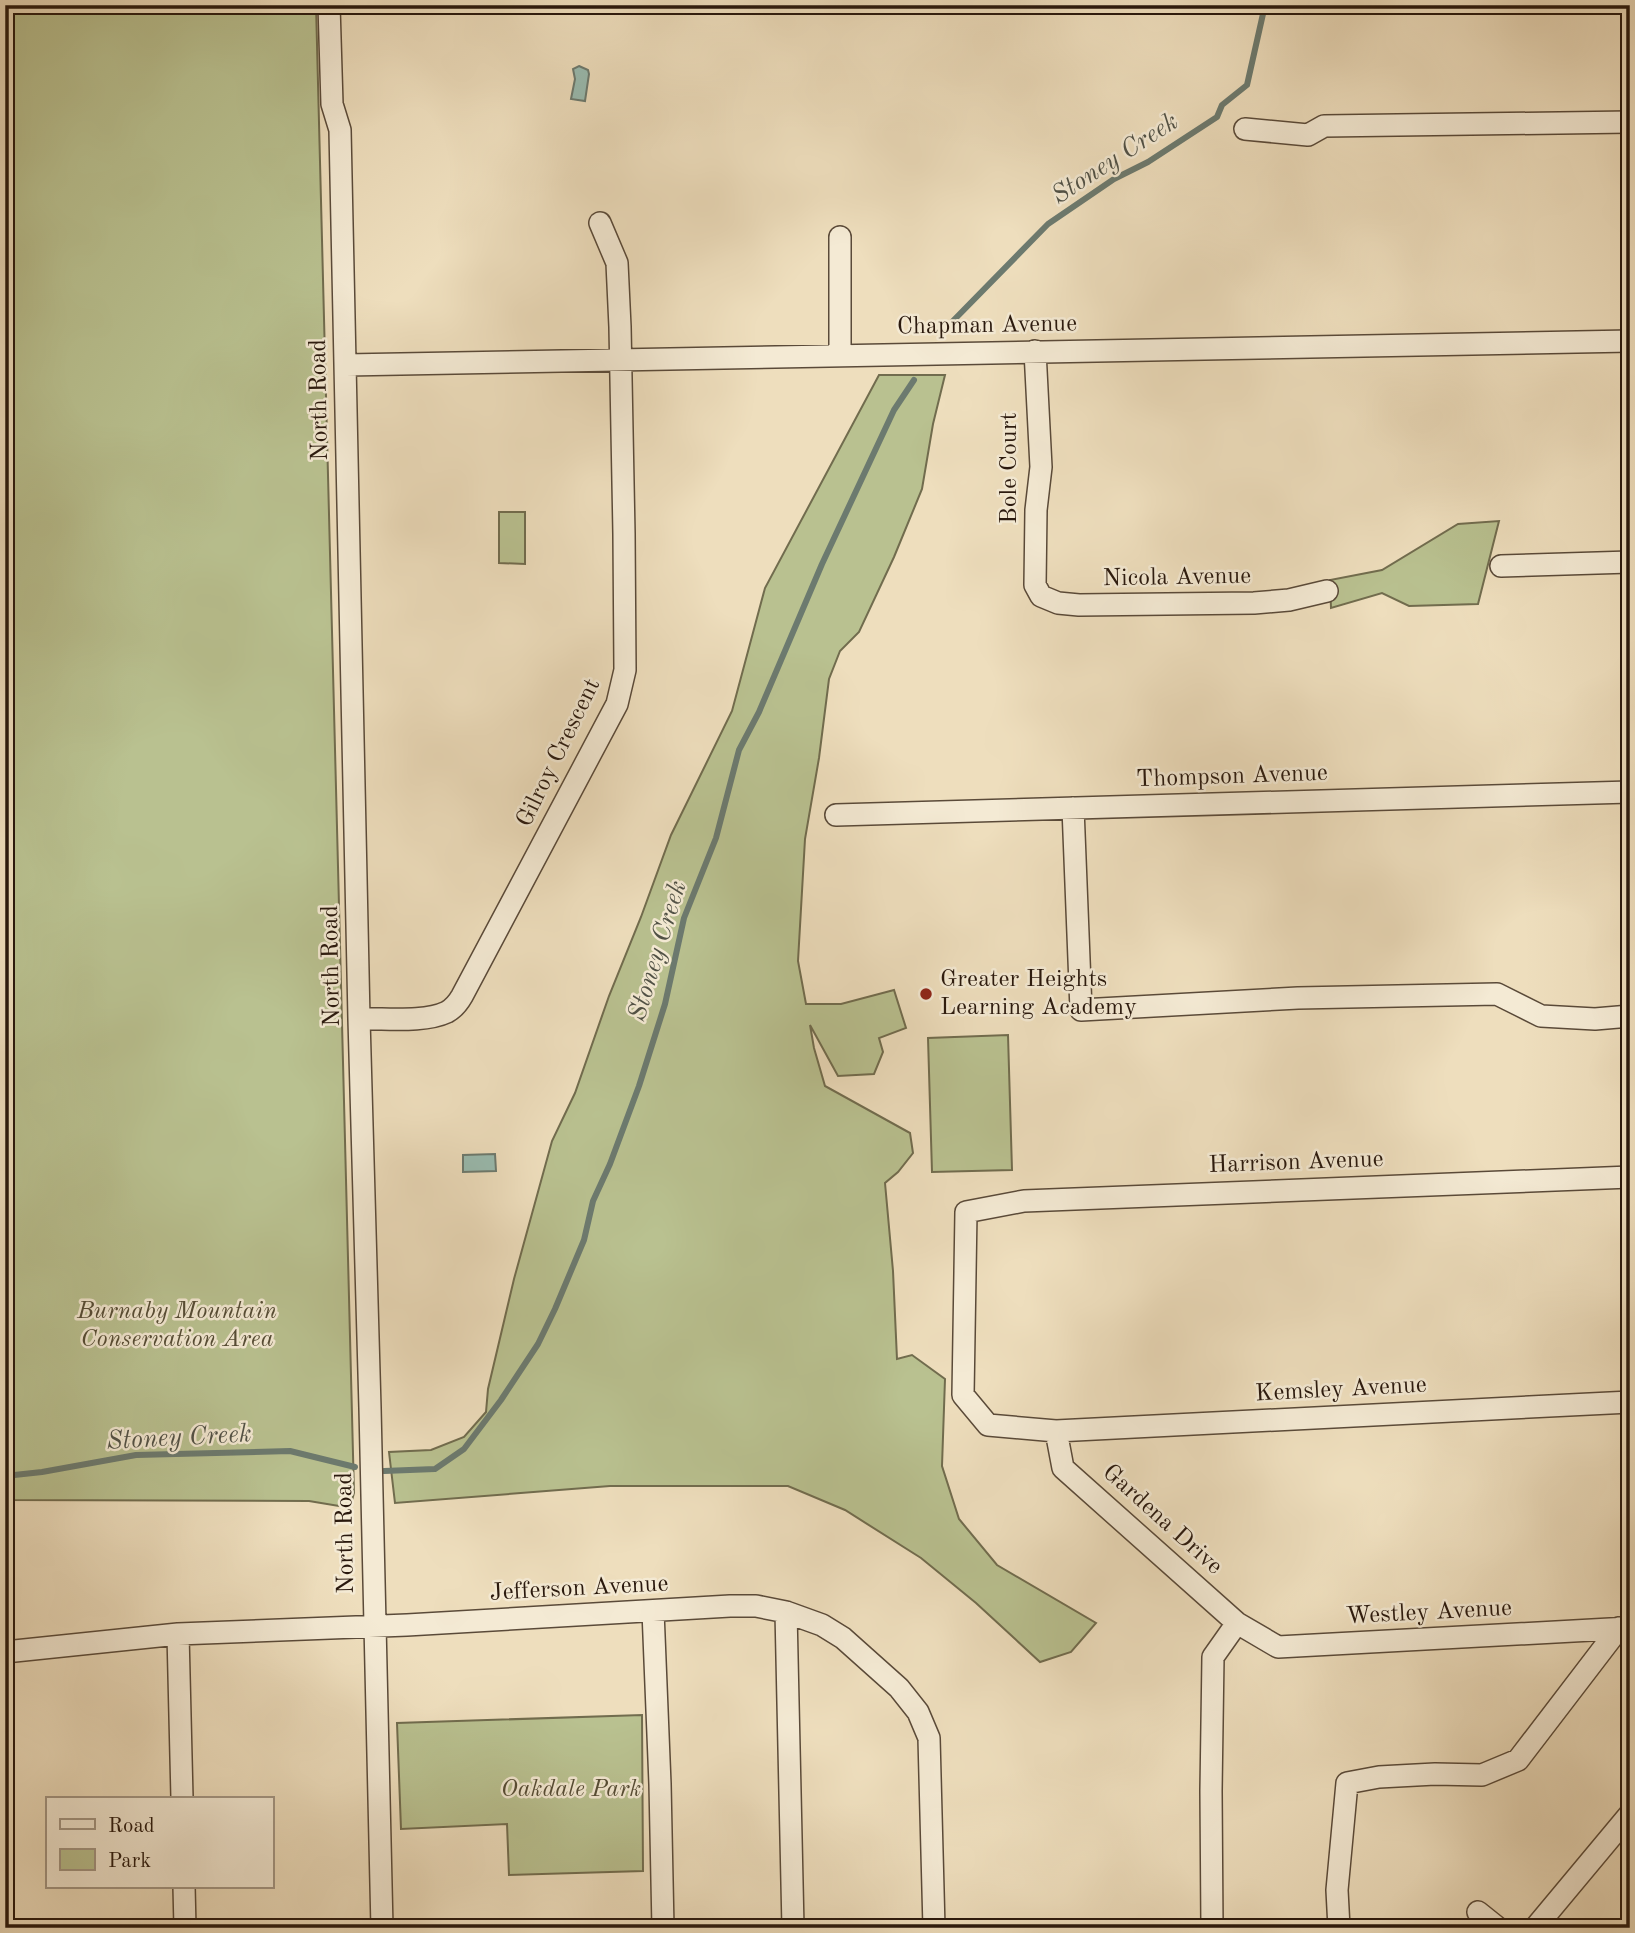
<svg xmlns="http://www.w3.org/2000/svg" width="1635" height="1933" viewBox="0 0 1635 1933" font-family="'Old Standard TT',serif">
  <style>
    .green { fill: #b9c190; stroke: #716c4e; stroke-width: 2 }
    .water { fill: #99bcb1; stroke: #6c7a6f; stroke-width: 2 }
    .lines { fill: none; stroke-linecap: round; stroke-linejoin: round }
    .stream { stroke: #6c7a6f; stroke-width: 6 }
    .minor-casing { stroke: #5a4a39; stroke-width: 24 }
    .minor { stroke: #f4ead4; stroke-width: 21 }
    .poi-dot { fill: #8f2418; stroke: #f4ead4; stroke-width: 2.5 }
    .labels { text-anchor: middle; dominant-baseline: central; stroke-width: 5; stroke-linejoin: round; paint-order: stroke }
    .street-label { font-size: 24px; fill: #29180d; stroke: #f4ead4 }
    .poi-label { font-size: 24px; fill: #29180d; stroke: #f4ead4; text-anchor: start }
    .park-label { font-size: 24px; font-style: italic; fill: #544b34; stroke: #f4ead4 }
    .water-label { font-size: 26px; font-style: italic; fill: #505146; stroke: #f4ead4 }
  </style>
  <rect width="100%" height="100%" fill="#eedebd"/>
  <filter id="stains"><feTurbulence type="fractalNoise" baseFrequency=".00286" numOctaves="4"/><feColorMatrix values="0 0 0 0 .2 0 0 0 0 .09 0 0 0 0 .02 0 0 0 .5 -.17"/></filter>
  <radialGradient id="worn" r=".72"><stop offset=".6" stop-color="#630" stop-opacity="0"/><stop offset="1" stop-color="#630" stop-opacity=".3"/></radialGradient>
  <path class="green" d="M5,5H316L354,1493L351,1504L339,1506L309,1501L5,1500Z
    M879,375H945L933,424L922,489L894,557L859,632L840,651L829,679L819,758L805,839L798,961L806,1004H841L894,990L906,1028L879,1038L883,1052L874,1074L838,1076L810,1025L814,1048L825,1086L910,1133L913,1153L898,1172L885,1183L893,1271L897,1359L912,1355L945,1379L942,1466L959,1519L997,1565L1096,1623L1071,1652L1040,1662L976,1603L921,1558L845,1510L788,1486H610L395,1503L389,1452L431,1450L464,1437L486,1412L488,1389L514,1279L552,1141L575,1093L609,996L641,917L671,835L732,711L765,588Z
    M499,512H525V564L499,563Z
    M1499,521L1478,604L1409,606L1382,593L1331,608L1330,580L1382,570L1458,524Z
    M1008,1035L1012,1170L932,1172L928,1038Z
    M642,1715L643,1871L509,1875L507,1824L401,1829L397,1723Z"/>
  <path class="water" d="M579,66L588,70L589,74L585,101L571,99L575,79L573,69Z
    M495,1154L496,1171L463,1172V1155Z"/>
  <g class="lines">
    <path class="stream" d="M948,326L1048,224L1114,179L1148,162L1217,117L1222,105L1247,85L1265,5
      M384,1471L435,1469L464,1449L501,1400L538,1344L555,1309L584,1240L593,1201L610,1164L639,1086L665,1004L684,918L716,838L739,750L759,712L822,564L894,410L914,380
      M5,1476L42,1472L136,1455L290,1451L355,1467"/>
    <g class="minor-casing">
      <path id="minor" d="M329,5L332,104L340,130L359,1019L370,1408L382,1928
        M1245,129L1308,135L1324,126L1630,122
        M840,237V355
        M1035,351L1041,467L1036,510L1035,585L1041,596L1058,603L1079,605L1254,603L1289,600L1327,591
        M346,365L1630,341
        M1501,566L1630,562
        M1073,808L1081,1010L1298,998L1497,994L1541,1016L1595,1019L1630,1016
        M836,815L1630,792
        M359,1019C384,1018 424,1023 447,1012C454,1008 458,1003 462,996L617,704L625,670L624,534L620,327L617,263L600,223
        M1056,1431L1630,1402
        M653,1611L660,1784L663,1928
        M786,1612L793,1928
        M1237,1623L1278,1647L1628,1628
        M178,1634L182,1798
        M5,1652L178,1634L407,1625L730,1606H756L786,1612L822,1625L843,1638L899,1688L918,1712L929,1738L934,1928
        M184,1886L185,1928
        M1478,1912L1498,1928
        M1212,1928L1211,1791L1213,1657L1237,1623L1063,1468L1056,1431L988,1425L963,1395L966,1212L1024,1201L1630,1177
        M1339,1928L1337,1890L1347,1783L1379,1777L1435,1774L1482,1775L1518,1760L1619,1628
        M1535,1928L1630,1814"/>
    </g>
    <use href="#minor" class="minor"/>
  </g>
  <circle class="poi-dot" cx="926" cy="994" r="7"/>
  <g class="labels">
    <g class="street-label">
      <text transform="translate(987 326) rotate(-1)">Chapman Avenue</text>
      <text transform="translate(320 400) rotate(-91)">North Road</text>
      <text transform="translate(1010 468) rotate(-90)">Bole Court</text>
      <text transform="translate(1177 578) rotate(-1)">Nicola Avenue</text>
      <text transform="translate(559 753) rotate(-64)">Gilroy Crescent</text>
      <text transform="translate(1232 777) rotate(-2)">Thompson Avenue</text>
      <text transform="translate(332 966) rotate(-91)">North Road</text>
      <text transform="translate(1296 1163) rotate(-2)">Harrison Avenue</text>
      <text transform="translate(1341 1390) rotate(-3)">Kemsley Avenue</text>
      <text transform="translate(1162 1520) rotate(42)">Gardena Drive</text>
      <text transform="translate(346 1533) rotate(-91)">North Road</text>
      <text transform="translate(579 1589) rotate(-3)">Jefferson Avenue</text>
      <text transform="translate(1429 1613) rotate(-3)">Westley Avenue</text>
    </g>
    <g class="poi-label">
      <text x="940" y="980">Greater Heights<tspan x="940" dy="28">Learning Academy</tspan></text>
    </g>
    <g class="park-label">
      <text x="177" y="1312">Burnaby Mountain<tspan x="177" dy="28">Conservation Area</tspan></text>
      <text x="571" y="1790">Oakdale Park</text>
    </g>
    <g class="water-label">
      <text transform="translate(1115 159) rotate(-33)">Stoney Creek</text>
      <text transform="translate(658 951) rotate(-73)">Stoney Creek</text>
      <text transform="translate(179 1438) rotate(-3)">Stoney Creek</text>
    </g>
  </g>
  <rect width="1635" height="1933" fill="none" stroke="#eedebd" stroke-width="28"/>
  <rect x="7" y="7" width="1621" height="1919" fill="none" stroke="#29180d" stroke-width="3.5"/>
  <rect x="14" y="14" width="1607" height="1905" fill="none" stroke="#29180d" stroke-width="2"/>
  <rect x="46" y="1797" width="228" height="91" fill="#f4ead4" stroke="#a39684" stroke-width="2"/>
  <rect x="60" y="1819" width="35" height="10" fill="#f4ead4" stroke="#a39684" stroke-width="2"/>
  <text x="108" y="1832" font-size="21" fill="#29180d">Road</text>
  <rect x="60" y="1849" width="35" height="21" fill="#b9c190" stroke="#a39684" stroke-width="2"/>
  <text x="108" y="1867" font-size="21" fill="#29180d">Park</text>
  <rect width="100%" height="100%" filter="url(#stains)"/>
  <rect width="100%" height="100%" fill="url(#worn)"/>
</svg>
